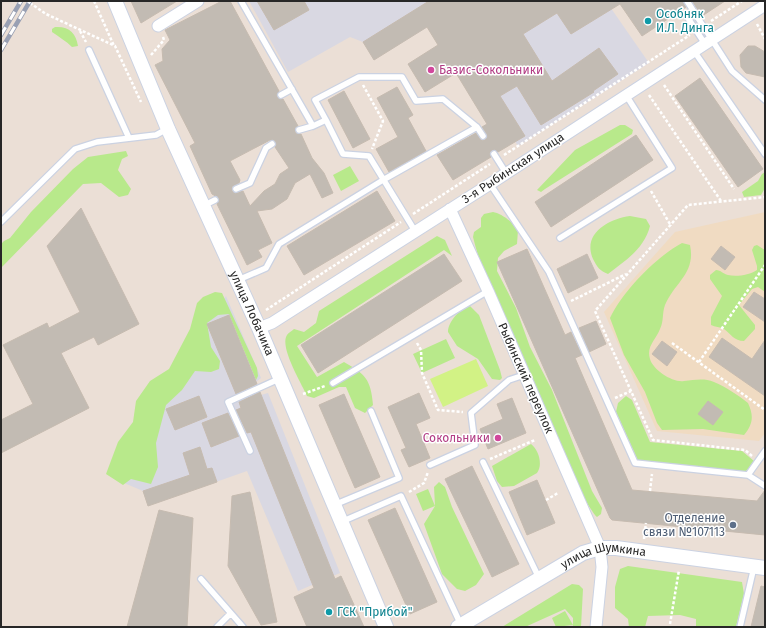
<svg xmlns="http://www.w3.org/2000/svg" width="766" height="628" viewBox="0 0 766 628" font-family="'Fira Sans',sans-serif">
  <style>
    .industrial { fill: #d9d8e2 }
    .education { fill: #f0dbc2 }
    .green { fill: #b8e98b }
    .pitch { fill: #d2f285 }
    .building { fill: #c2bbb3; stroke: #c6bbb0; fill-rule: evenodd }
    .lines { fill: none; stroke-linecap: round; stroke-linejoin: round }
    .service-casing { stroke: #cbd2e2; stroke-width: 8 }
    .minor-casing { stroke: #cbd2e2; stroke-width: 13 }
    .tertiary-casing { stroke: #cbd2e2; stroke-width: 16 }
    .path { stroke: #fff; stroke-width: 2.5; stroke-dasharray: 3 2; stroke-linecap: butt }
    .service { stroke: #fff; stroke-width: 5.5 }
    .minor { stroke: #fff; stroke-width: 11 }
    .tertiary { stroke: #fff; stroke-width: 14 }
    .rail-casing { stroke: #99a0b3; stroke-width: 4.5 }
    .rail { stroke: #fff; stroke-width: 3; stroke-dasharray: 9; stroke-linecap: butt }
    .culture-dot { fill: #0f9aa8; stroke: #fff; stroke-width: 1.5 }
    .hotel-dot { fill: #d1479c; stroke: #fff; stroke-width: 1.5 }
    .service-dot { fill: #5c6f8a; stroke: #fff; stroke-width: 1.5 }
    .labels { text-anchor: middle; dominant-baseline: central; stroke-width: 3; stroke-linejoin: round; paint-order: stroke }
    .culture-label { font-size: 12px; fill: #0d838f; stroke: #fff; text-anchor: start }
    .hotel-label { font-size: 12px; fill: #b23c85; stroke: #fff; text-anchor: start }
    .street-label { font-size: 12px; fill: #272727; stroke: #fff }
    .service-label { font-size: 12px; fill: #4e5e75; stroke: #fff; text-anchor: end }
  </style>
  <rect width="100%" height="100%" fill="#ebdfd6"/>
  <path class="industrial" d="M249,1H606L649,63L518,146L439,20L374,60L363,42L350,37L288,72Z
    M226,296L261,378L256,382L258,388L261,395L268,393L340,573L298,591L247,471L148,506L143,491L117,480L195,338Z"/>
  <path class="education" d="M765,212V433L759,441L657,431L604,312L675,232Z"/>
  <path class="green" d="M55,27C69,26 76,33 78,46L72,47C66,41 59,37 52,32V29Z
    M620,125H625L633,130L632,134L545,189L541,192L537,190L575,150Z
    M126,151L128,156L122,159L118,170L131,189L128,195L119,197L101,183L83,184L1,268V244L4,241L10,238L31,212L73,169L88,157Z
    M350,166L359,181L341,191L333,175Z
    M765,172V188L761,195L744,197L742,192L758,181L762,174Z
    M493,212C501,213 514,223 518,230L517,244L504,251L498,258L497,271L516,308L530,347L552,390L592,491L602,508L601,514L597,517C587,509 553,435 547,420C544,410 542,400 538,391C516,340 486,291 473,237L474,232L481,227V218L484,214Z
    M630,216L646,219L650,226C644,249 626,260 608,274C600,271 597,267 593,259C582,234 608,219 630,216Z
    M437,236L445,240L452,256L444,250L297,346L317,377L344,362C365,374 371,379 373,405L365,413L355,408L346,387H339L314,398L307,396C302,384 279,347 287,335C288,333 292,331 294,329L304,332L316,323L319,311Z
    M682,243L690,245C696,273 675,282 665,305C662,313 664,321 660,329C656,340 646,346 650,359C653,370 673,383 684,381C695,380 704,378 714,382C726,387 738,395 748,403C754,416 753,424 744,435L703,429L662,430L657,423L645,392L624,355L610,318C623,291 656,257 682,243Z
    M757,245L765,250V292L758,287L752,289L739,305L755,325V329L744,341C734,341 731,334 724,329C720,327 715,327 711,325V317L722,296L710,279V275L716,270C721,270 723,274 728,275C736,277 750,275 757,270V266L752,250L754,246Z
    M215,292L222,293L257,368L258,376L256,380L229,314L218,315L207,323L211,347L220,361L219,369L211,372L195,371L182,390L166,405L156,443L158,467L151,484L131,479L123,485L106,474L118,442L133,422L136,401L150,381L169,369L190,329L197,303L203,297Z
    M470,306L479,315L500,370L502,378L500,380L492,379L478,359L457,346L448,332C448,322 460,308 470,306Z
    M446,339L455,358L422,373L413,354Z
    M626,396L632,400L650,442L742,451L754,461L746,472L638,461L616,412L618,403Z
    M531,444C539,450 543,465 537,473L514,486L502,487L497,481L492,466Z
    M439,482L445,487L452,507L484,574L476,585L465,591L457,589L442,574L424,524L435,506L423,511L416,494L428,489L435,506L434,487Z
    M628,566L742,582L744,594L736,627H696V619L680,615L648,616L645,627H629L628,619L615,608V587L620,569Z
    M572,584L579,585L583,589L581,627H573V618L565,609L525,627H502Z
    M565,611L573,625L556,627L552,618Z"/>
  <path class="pitch" d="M476,359L488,386L443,407L430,379Z"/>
  <path class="building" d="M131,1H177L141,23Z
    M222,1H230L279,91L277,97L283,99L298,126L295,132L298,134H301L312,158L324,173L333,193L322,198L310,174L295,183L287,199L272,209L257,211L272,243L258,250L262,257L247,265L217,204L219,198L212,194L190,146L195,143L155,65L163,61L162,49L170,40L165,30ZM270,140L275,141V147L289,168L280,174L275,184L264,191L250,206L243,191L236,193L232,191V187L239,183L240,180L230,161Z
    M257,1H304L309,10L274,30Z
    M429,1H683L686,7L642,36L620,4L571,34L557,13L523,34L552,81L599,48L618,74L593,91L594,92L541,125L517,86L500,96L525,136L498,152L492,150L490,152L491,157L453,180L437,155L476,133L481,140H485L487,135L482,127L487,124L456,73L425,92L408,64L438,45L427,27L374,60L363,42Z
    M692,1H725L702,16Z
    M748,46H755L765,52V77L746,73L741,67L740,55Z
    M700,78L763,169L738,187L675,96Z
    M397,87L413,115L408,118L426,151L389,172L376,149L398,137L377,98Z
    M344,91L370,139L353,148L328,100Z
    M636,135L653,160L551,227L535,202Z
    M377,191L395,221L304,275L287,246Z
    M81,208L139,324L98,345L94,337L61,353L89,408L1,453V420L33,404L3,345L47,323L49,328L80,312L47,246Z
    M721,246L735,257L725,270L711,259Z
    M527,249L565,335L571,332L582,355L575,358L632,490L757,501L765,490V535L612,520L610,518L497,262Z
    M444,254L462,281L318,373L301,345Z
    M587,254L598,278L568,293L557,269Z
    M754,292L765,299V322L743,307Z
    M229,315L257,384L236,394L207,324Z
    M596,321L606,344L589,352L579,328Z
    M722,338L752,359L765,340V396L709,357Z
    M662,341L677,352L667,366L652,354Z
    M260,392L335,579L341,576L364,627H307L294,597L314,588L251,432L247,433L236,410L241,408L239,402Z
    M419,393L430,418L416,424L430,458L409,467L401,450L406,448L388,407Z
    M344,394L380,477L355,488L319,405Z
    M199,396L207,417L175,430L166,409Z
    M512,398L526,433L488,449L480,429L503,419L497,404Z
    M708,401L723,412L713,425L698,414Z
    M228,413L239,436L211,447L202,423Z
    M200,447L207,469L212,468L217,482L148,506L143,491L190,475L183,453Z
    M472,466L519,564L492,577L445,479Z
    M537,480L555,523L527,535L509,492Z
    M250,492L277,622L261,625L228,566L232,496Z
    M395,508L437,602L410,614L368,520Z
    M159,510L193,518L187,627H127Z
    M761,586L765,587V627H751Z"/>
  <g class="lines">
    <g class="service-casing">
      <path id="service" d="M241,1L313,126L326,120L343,154L369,156L415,231
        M687,1L732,71L765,100
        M686,15L705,44
        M89,50L129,138
        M694,51L765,154
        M281,95L292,89
        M326,120L315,100L359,77H402L416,101L443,99L477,127L483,136
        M299,130L313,126
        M494,154L506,173
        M490,184L549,272L635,463L748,475L765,486
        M236,189L250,183L266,148L272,144
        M203,206L215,200
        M1,222L75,149L97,142L156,135L167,129
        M560,238L672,168L626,95
        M238,280L266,268L279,244L383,180L477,127
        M333,383L488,291
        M250,451L228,402L281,378
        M483,462L539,578
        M430,465L475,445L471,413L509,380L524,375
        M748,475L765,451
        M334,505L399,478L371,411
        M341,522L401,496L461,625
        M201,579L243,627
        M217,627L230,614
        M740,627L754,567"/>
    </g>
    <g class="minor-casing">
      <path id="minor" d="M158,26L198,1
        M450,209L488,291L600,548L602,567L596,627
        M259,328L272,323L490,184L765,5"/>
    </g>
    <g class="tertiary-casing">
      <g id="tertiary">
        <path id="s1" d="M115,1L168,129L259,328L386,627"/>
        <path id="s2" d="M458,627L583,553L600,548H616L765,568"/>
      </g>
    </g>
    <path class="path" d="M94,1L114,46
      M30,3L46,14L115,46L141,102
      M711,21L742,1
      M757,24L765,39
      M80,31L86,42
      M151,55L164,40L163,37
      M363,85L383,121L372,149
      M664,85L734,189
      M649,95L721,201
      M504,155L690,35
      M651,191L671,226
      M413,214L490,164
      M571,301L626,274
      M266,310L401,222
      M417,343L421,350L422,373L438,410L463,412
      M672,343L765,410
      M699,362L765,265
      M303,394L325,386
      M615,398L631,391
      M752,456L745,450L653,440L595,311L688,205L765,197
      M490,459L535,440
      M650,491L652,474
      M409,492L424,483L428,472
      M546,500L558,493
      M644,539L646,523
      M670,624L679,570"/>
    <use href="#service" class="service"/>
    <use href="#minor" class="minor"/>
    <use href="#tertiary" class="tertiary"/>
    <g class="rail-casing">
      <path id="rail" d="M1,35L21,1
        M1,50L30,1"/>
    </g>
    <use href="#rail" class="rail"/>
  </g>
  <g class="culture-dot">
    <circle cx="648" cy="21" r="4"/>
    <circle cx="329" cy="612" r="4"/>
  </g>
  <g class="hotel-dot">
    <circle cx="431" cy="70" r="4"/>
    <circle cx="498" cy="438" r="4"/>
  </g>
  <circle class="service-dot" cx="733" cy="525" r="4"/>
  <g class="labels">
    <g class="culture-label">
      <text x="656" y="14">Особняк<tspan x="656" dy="14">И.Л. Динга</tspan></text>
      <text x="337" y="612">ГСК "Прибой"</text>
    </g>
    <g class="hotel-label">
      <text x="439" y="70">Базис-Сокольники</text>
      <text x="490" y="438" text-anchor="end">Сокольники</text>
    </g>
    <g class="street-label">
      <text transform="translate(513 168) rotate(-33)">3-я Рыбинская улица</text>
      <text stroke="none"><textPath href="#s1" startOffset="341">улица Лобачика</textPath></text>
      <text transform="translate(526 378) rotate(66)">Рыбинский переулок</text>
      <text stroke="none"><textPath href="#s2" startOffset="165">улица Шумкина</textPath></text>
    </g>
    <g class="service-label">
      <text x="725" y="518">Отделение<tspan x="725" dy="14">связи №107113</tspan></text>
    </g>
  </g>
  <rect width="766" height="628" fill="none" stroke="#272727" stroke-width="4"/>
</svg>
